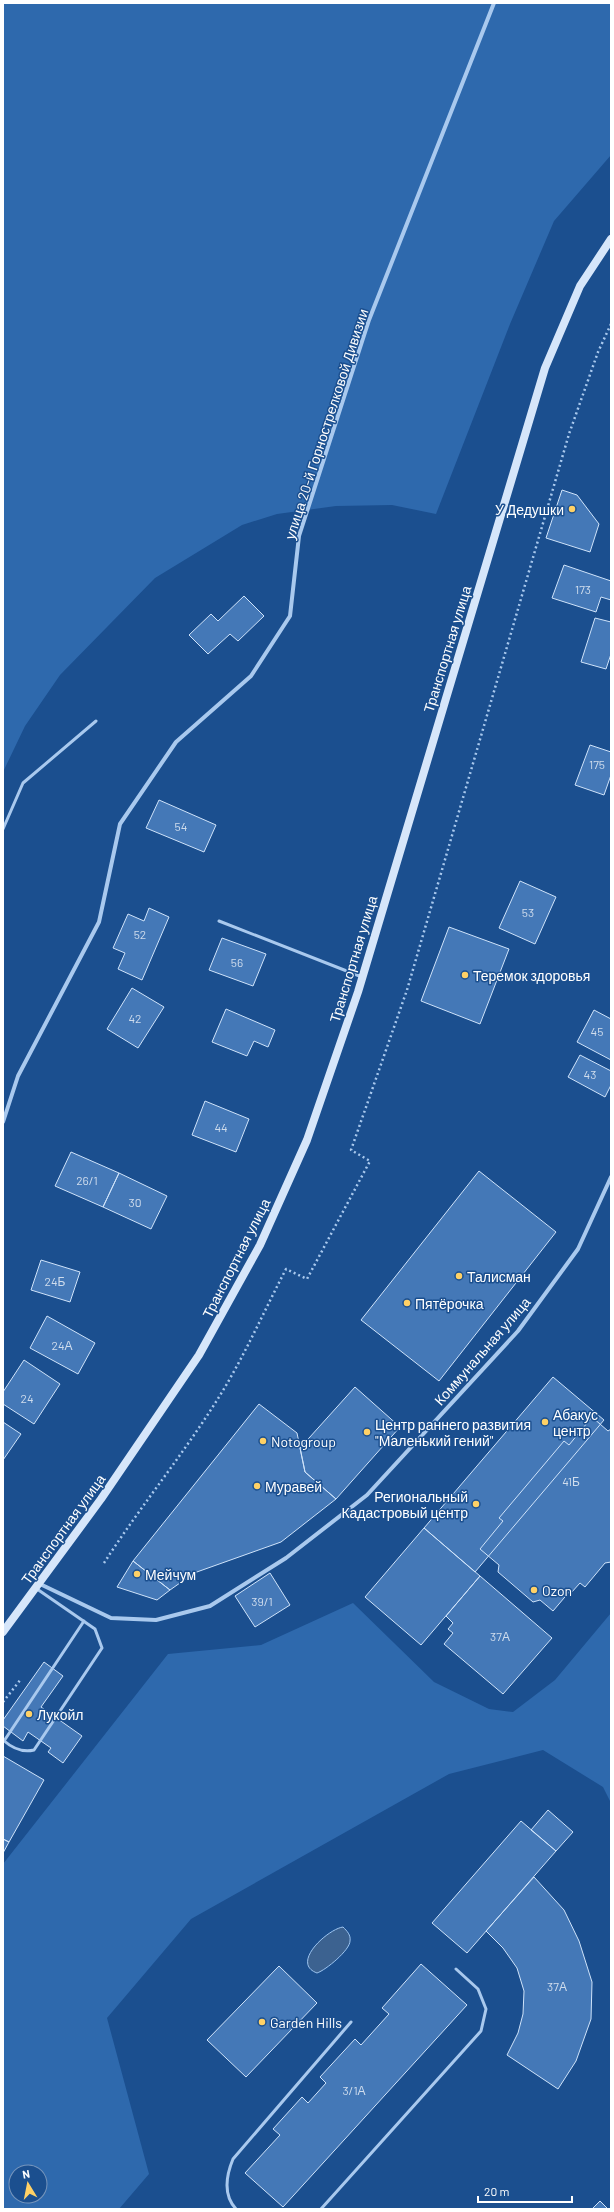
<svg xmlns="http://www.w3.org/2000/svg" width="614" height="2212" viewBox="0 0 614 2212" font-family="Barlow,sans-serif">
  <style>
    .green { fill: #2e69ad; fill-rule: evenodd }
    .water { fill: #3c6290; stroke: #9cc4f0 }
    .building { fill: #4478b7; stroke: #cfe3fa }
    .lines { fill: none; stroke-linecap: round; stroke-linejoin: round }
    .path { stroke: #a9c9ee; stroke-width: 2.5; stroke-dasharray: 2 3; stroke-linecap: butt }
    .lane { stroke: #a9c9ee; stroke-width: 3 }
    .street { stroke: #a9c9ee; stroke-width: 4 }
    .secondary { stroke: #d6e6fa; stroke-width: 8 }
    .poi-dot { fill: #ffd166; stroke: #1b4f8f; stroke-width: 1.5 }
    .labels { text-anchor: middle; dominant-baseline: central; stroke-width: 3; stroke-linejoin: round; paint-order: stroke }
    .number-label { font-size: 12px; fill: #d0dded }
    .street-label { font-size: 14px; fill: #fff; stroke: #1b4f8f }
    .poi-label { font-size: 14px; fill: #fff; stroke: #1b4f8f; text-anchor: start }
  </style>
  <rect width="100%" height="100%" fill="#1b4f8f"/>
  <path class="green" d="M3,3H611V155L554,221L510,324L436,514L392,505L336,506L277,514L242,525L155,578L60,675L25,726L3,772Z
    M353,1603L434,1682L489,1709L513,1712L555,1680L611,1613V1803L603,1787L543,1750L449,1774L191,1919L107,2018L149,2174L119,2209H3V1864L168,1654L261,1645ZM16,2172H40V2196H16Z"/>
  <path class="water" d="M343,1927C347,1931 351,1935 350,1941C350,1950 326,1970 317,1973C290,1963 328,1929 343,1927Z"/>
  <path class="building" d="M562,490L577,495L599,524L590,552L546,538Z
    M564,565L611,581V600L601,597L596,612L552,598Z
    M244,596L264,616L238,641L230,634L208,654L189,635L211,614L218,621Z
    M595,618L611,622V654L606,669L581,662Z
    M590,745L611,752V775L604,795L575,785Z
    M159,800L216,825L204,852L146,828Z
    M520,881L556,897L535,944L499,928Z
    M149,908L169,917L142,980L118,969L125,953L113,948L128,914L144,921Z
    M449,927L509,949L480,1024L421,1001Z
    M222,938L266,954L253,986L209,970Z
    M132,988L164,1007L138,1048L107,1029Z
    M226,1009L275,1030L268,1047L254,1041L247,1056L212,1042Z
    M594,1010L611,1019V1060L577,1042Z
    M580,1055L611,1071V1085L605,1097L568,1077Z
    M205,1101L249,1119L236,1152L192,1135Z
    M71,1152L119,1173L103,1207L55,1186Z
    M479,1171L556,1232L439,1381L361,1320Z
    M119,1173L167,1196L151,1229L103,1207Z
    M41,1260L80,1272L70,1302L31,1290Z
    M47,1316L95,1343L78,1374L30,1348Z
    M24,1360L60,1384L34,1424L3,1404V1392Z
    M553,1377L604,1420L475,1572L424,1528Z
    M355,1387L400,1427L336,1499L305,1472L300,1448Z
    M259,1404L297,1433L305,1472L336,1499L281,1542L194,1573L170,1590L133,1561Z
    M592,1417L608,1431L611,1429V1562L605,1563L585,1587L580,1583L571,1593L570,1591L553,1611L540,1600L533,1602L498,1572L499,1565L480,1549L503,1521L499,1518L564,1441L569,1445Z
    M3,1422L21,1434L3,1460Z
    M424,1528L480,1576L421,1645L365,1597Z
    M133,1561L170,1590L157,1600L117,1587Z
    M270,1573L290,1605L255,1627L235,1596Z
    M480,1576L552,1638L503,1694L444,1644L453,1633L448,1629L453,1623L446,1616Z
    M44,1662L63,1676L41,1707L82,1736L63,1763L48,1752L51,1748L28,1732L23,1741L3,1726V1720Z
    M3,1756L44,1780L9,1842L3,1839Z
    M548,1810L573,1832L556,1851L531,1830Z
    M521,1821L556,1851L467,1953L432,1923Z
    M3,1839L9,1842L3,1853Z
    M534,1877L564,1910L579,1941L592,1982L591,2019L576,2061L558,2089L507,2055L518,2033L523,2014L524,1991L517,1968L503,1948L486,1931Z
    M421,1964L467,2005L283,2207L245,2173L280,2135L273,2129L302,2097L308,2103L326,2083L320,2077L355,2039L361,2045L389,2014L382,2008Z
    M279,1966L317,2003L246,2077L207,2040Z
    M600,2201L608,2209H592Z"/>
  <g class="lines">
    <path class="path" d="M104,1563C138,1510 178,1461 212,1408C241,1364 262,1315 286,1269L307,1279L370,1161L351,1150L407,990L569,434L598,352L611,324
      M3,1702L21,1679"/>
    <path class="lane" d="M3,829L23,783L96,721
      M219,921L362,977
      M3,1740C12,1748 22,1753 34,1750L102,1648L95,1629L37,1589
      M4,1741L84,1621
      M236,2209C223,2195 226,2176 233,2159L351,2022
      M321,2209L481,2031L486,2009L478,1989L456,1969"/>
    <path class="street" d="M3,1122L18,1076L99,922L120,824L176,742L251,676L290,616L299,536L369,320L494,3
      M40,1584L111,1618L156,1620L210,1606L286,1558L367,1495L518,1331L578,1249L611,1177"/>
    <path class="secondary" d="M3,1632L101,1499L199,1355L260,1245L307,1140L358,992L545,368L580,286L611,239"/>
  </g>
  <g class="poi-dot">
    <circle cx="572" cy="509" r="4"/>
    <circle cx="465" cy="975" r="4"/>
    <circle cx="459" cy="1276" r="4"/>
    <circle cx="407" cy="1303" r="4"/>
    <circle cx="545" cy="1422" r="4"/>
    <circle cx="367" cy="1432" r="4"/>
    <circle cx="263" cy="1441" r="4"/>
    <circle cx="257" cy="1486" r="4"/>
    <circle cx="476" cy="1504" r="4"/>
    <circle cx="137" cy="1574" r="4"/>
    <circle cx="534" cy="1590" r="4"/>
    <circle cx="29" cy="1714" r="4"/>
    <circle cx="262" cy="2022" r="4"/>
  </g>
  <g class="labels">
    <g class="number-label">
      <text x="583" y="589">173</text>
      <text x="597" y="764">175</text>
      <text x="181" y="826">54</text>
      <text x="528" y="912">53</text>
      <text x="140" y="934">52</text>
      <text x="237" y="962">56</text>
      <text x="135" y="1018">42</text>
      <text x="597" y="1031">45</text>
      <text x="590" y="1074">43</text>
      <text x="221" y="1127">44</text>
      <text x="87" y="1180">26/1</text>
      <text x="135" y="1202">30</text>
      <text x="55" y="1281">24Б</text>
      <text x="62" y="1345">24А</text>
      <text x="27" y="1398">24</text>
      <text x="571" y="1481">41Б</text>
      <text x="262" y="1601">39/1</text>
      <text x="500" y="1636">37А</text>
      <text x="557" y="1986">37А</text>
      <text x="354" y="2090">3/1А</text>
    </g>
    <g class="street-label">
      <text transform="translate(326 424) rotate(-72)">улица 20-й Горнострелковой Дивизии</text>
      <text transform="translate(447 649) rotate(-73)">Транспортная улица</text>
      <text transform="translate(353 959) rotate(-73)">Транспортная улица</text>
      <text transform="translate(236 1258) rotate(-63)">Транспортная улица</text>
      <text transform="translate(482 1351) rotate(-49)">Коммунальная улица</text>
      <text transform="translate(63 1529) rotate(-54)">Транспортная улица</text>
    </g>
    <g class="poi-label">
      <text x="564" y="509" text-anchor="end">У Дедушки</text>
      <text x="473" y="975">Теремок здоровья</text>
      <text x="467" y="1276">Талисман</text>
      <text x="415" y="1303">Пятёрочка</text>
      <text x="553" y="1414">Абакус<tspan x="553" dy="16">центр</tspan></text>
      <text x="375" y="1424">Центр раннего развития<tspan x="375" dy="16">"Маленький гений"</tspan></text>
      <text x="271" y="1441">Notogroup</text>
      <text x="265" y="1486">Муравей</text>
      <text x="468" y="1496" text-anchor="end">Региональный<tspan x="468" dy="16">Кадастровый центр</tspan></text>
      <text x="145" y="1574">Мейчум</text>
      <text x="542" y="1590">Ozon</text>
      <text x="37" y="1714">Лукойл</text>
      <text x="270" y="2022">Garden Hills</text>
    </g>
  </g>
  <rect width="614" height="2212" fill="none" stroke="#ffffff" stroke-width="8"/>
  <g transform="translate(28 2184) rotate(350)"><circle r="19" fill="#1b4f8f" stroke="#7695bc"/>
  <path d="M0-3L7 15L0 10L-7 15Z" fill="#ffd166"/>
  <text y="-6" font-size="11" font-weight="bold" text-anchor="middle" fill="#ffffff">N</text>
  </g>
  <path d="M478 2196v6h94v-6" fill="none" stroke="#ffffff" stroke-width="2"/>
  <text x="484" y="2196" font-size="12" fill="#ffffff" stroke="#1b4f8f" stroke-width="3" paint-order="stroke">20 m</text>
</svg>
